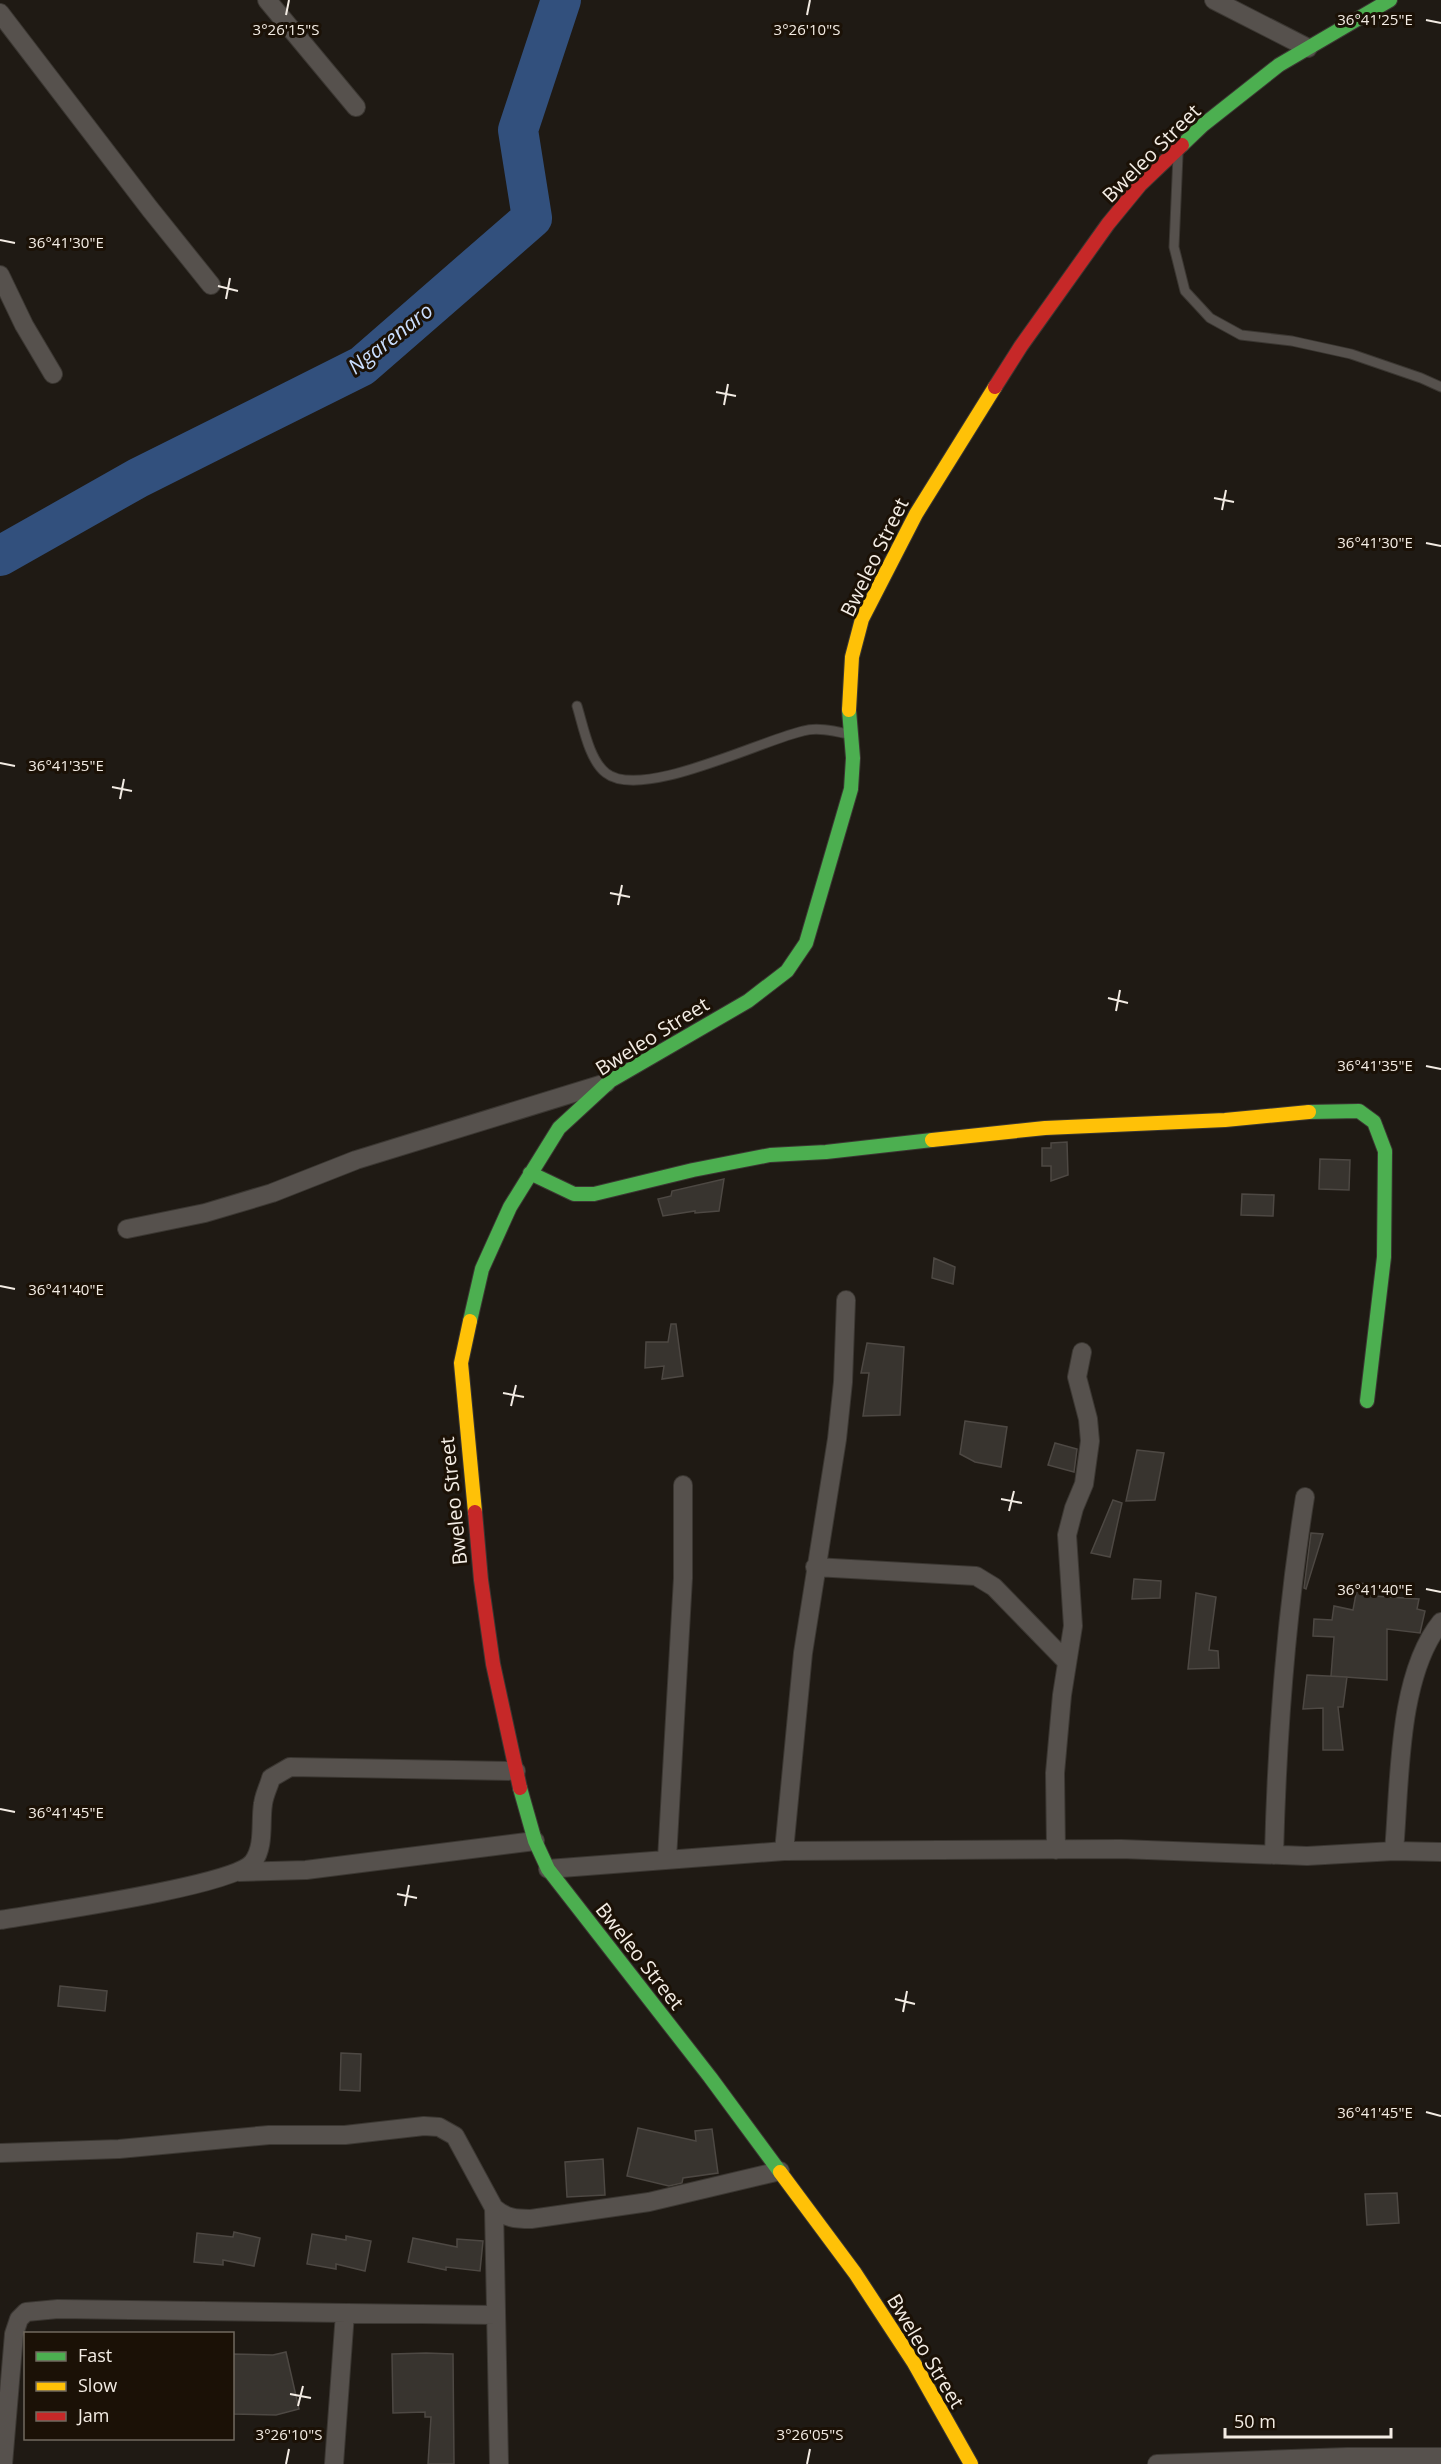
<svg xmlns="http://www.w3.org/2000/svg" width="1441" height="2464" viewBox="0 0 1441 2464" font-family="'Open Sans',sans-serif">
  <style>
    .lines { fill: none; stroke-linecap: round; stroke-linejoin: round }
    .river { stroke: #32507d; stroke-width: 40 }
    .building { fill: #38342f; stroke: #4d4843; stroke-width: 1.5 }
    .lane-casing { stroke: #3b3732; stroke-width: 11 }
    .street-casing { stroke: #3b3732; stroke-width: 20 }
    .fast-casing { stroke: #3b3732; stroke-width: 16 }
    .slow-casing { stroke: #3b3732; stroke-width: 16 }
    .jam-casing { stroke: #3b3732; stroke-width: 16 }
    .lane { stroke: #56514d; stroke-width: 9 }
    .street { stroke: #56514d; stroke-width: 18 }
    .fast { stroke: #4caf50; stroke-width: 14 }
    .slow { stroke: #ffc107; stroke-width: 14 }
    .jam { stroke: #c62828; stroke-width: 14 }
    .ticks { fill: none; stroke: #f3ece4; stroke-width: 2 }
    .labels { text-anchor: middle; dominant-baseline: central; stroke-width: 6; stroke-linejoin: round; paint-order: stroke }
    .street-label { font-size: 20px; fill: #f3ece4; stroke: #1b1106 }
    .water-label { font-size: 21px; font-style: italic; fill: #cadefe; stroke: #1b1106 }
    .ticks-label { font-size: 15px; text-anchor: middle; fill: #f3ece4; stroke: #1b1106; stroke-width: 6; stroke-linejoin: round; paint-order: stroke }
  </style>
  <rect width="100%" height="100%" fill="#1f1a14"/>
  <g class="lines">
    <path class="river" d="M0,556L138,478L362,366L532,218L518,130L561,0"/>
  </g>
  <path class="building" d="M1067,1142L1068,1175L1051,1181V1166H1042V1148H1051V1143Z
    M1320,1159L1350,1160L1349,1190L1319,1189Z
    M724,1179L719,1211L695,1213V1211L663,1216L658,1199L671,1196L672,1191Z
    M1242,1194L1274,1195L1273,1216L1241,1215Z
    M934,1258L955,1267L953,1284L932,1278Z
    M671,1324H676L683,1376L662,1379L664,1366L645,1368L646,1342H668Z
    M867,1343L904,1347L900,1415L863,1416L869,1373H861Z
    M965,1421L1007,1427L1001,1467L975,1462L960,1454Z
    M1055,1443L1077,1449L1074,1472L1048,1465Z
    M1137,1450L1164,1453L1155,1500L1126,1501Z
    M1113,1500L1122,1503L1110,1557L1091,1553Z
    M1311,1533L1323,1534L1306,1589L1304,1588Z
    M1134,1579L1161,1581L1160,1598L1132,1599Z
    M1358,1583L1376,1585L1374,1596L1419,1599L1417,1609L1425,1611L1420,1633L1387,1629V1680L1331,1676L1334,1637L1313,1636L1314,1619L1332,1620L1334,1606L1353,1610Z
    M1196,1593L1216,1597L1209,1650L1218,1651L1219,1668L1188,1669Z
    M1307,1675L1347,1677L1343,1707H1338L1343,1750H1323V1708L1303,1709Z
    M60,1986L107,1991L105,2011L58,2006Z
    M341,2053L361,2054L360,2091L340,2090Z
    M638,2128L696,2141L695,2131L712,2129L718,2173L683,2178L682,2183L669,2186L627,2176Z
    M603,2159L605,2195L567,2197L565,2162Z
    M1397,2193L1399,2223L1367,2225L1365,2194Z
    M234,2232L260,2238L254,2266L223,2260V2265L194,2262L197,2233L233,2237Z
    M312,2234L346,2240V2236L371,2241L365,2271L336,2264V2269L307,2264Z
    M413,2238L457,2247V2239L483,2241L480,2271L446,2267V2270L408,2262Z
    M286,2352L299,2409L276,2415L232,2414L233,2354L273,2355Z
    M426,2353L453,2354L454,2464H428L431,2417H425V2412L393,2413L392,2354Z"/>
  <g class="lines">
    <g class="lane-casing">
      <path id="lane" d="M1178,155L1174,247L1185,291L1210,318L1241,335L1292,341L1351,354L1421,378L1441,387
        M577,706C583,725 589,760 606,773C641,801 762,740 803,731C817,727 834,731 848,734"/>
    </g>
    <g class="street-casing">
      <path id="street" d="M267,0L356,107
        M1214,0L1308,48
        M0,13L150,209L211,285
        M0,275L24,325L53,374
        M127,1229L205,1213L272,1193L356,1160L606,1083
        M815,1567L976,1576L994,1587L1067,1662
        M1056,1850L1055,1773L1062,1695L1073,1626L1067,1535L1074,1508L1084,1484L1090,1441L1088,1419L1077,1377L1082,1352
        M784,1851L803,1653L837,1439L843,1382L846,1300
        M1394,1851C1400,1784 1397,1676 1441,1622
        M1274,1855C1277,1735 1286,1616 1305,1497
        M667,1859L683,1578V1485
        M548,1869L784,1851L1121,1849L1307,1856L1394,1851L1441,1852
        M239,1872L306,1870L535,1841
        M0,1920C40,1913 234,1886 253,1862C265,1846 260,1822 263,1804C264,1795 269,1786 271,1778L290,1767L516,1771
        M0,2153L119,2149L269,2135H345L424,2126L439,2127L455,2136L494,2208C506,2218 515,2219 531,2219L649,2202L780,2171
        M494,2208L499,2464
        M3,2464L14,2334L19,2319L26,2312L58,2309L496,2315
        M334,2464L345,2313
        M1157,2464L1347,2457H1441"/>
    </g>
    <g class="fast-casing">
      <path id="fast" d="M1182,145L1203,125L1279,65L1390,0
        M1309,1112L1359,1111L1374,1122L1385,1151L1384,1257L1367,1401
        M530,1173L574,1194H594L693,1170L770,1155L826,1152L932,1140
        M470,1321L482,1269L510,1207L559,1128L610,1081L748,1001L787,971L806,943L851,789L853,758L849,710
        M520,1788L535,1841L548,1869L710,2077L780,2172"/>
    </g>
    <g class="slow-casing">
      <path id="slow" d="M849,710L852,657L862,619L916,514L995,387
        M932,1140L1045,1128L1225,1120L1309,1112
        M470,1321L461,1363L475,1512
        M780,2172L855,2273L914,2363L971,2464"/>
    </g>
    <g class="jam-casing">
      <path id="jam" d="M995,387L1021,346L1108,224L1140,185L1182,145
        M475,1512L481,1580L493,1664L520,1788"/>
    </g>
    <use href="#lane" class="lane"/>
    <use href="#street" class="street"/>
    <use href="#fast" class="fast"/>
    <use href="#slow" class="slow"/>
    <use href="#jam" class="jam"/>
  </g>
  <path class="ticks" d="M286,15L289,0M807,15L810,0M1426,20L1441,23M0,240L15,243M218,286L238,291M226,299L230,278M716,392L736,396M724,405L728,384M1214,498L1234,502M1222,510L1226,490M1426,543L1441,546M0,763L15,766M112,787L132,791M120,799L124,779M610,893L630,897M618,905L622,885M1108,998L1128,1003M1116,1011L1120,990M1426,1066L1441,1069M0,1286L15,1289M503,1393L524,1397M511,1406L516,1385M1001,1499L1022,1503M1009,1511L1014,1491M1426,1589L1441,1592M0,1809L15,1812M397,1894L417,1898M405,1906L409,1885M895,1999L915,2004M903,2012L907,1991M1426,2112L1441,2116M290,2394L311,2398M298,2406L303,2386M286,2464L289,2449M807,2464L810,2449"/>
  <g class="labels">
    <g class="street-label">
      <text transform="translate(1151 153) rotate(-45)">Bweleo Street</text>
      <text transform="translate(874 557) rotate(-64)">Bweleo Street</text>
      <text transform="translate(652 1036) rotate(-32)">Bweleo Street</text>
      <text transform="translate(453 1501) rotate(-96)">Bweleo Street</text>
      <text transform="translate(640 1956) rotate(52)">Bweleo Street</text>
      <text transform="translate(926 2351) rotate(59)">Bweleo Street</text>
    </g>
    <g class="water-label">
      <text transform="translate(390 338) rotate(-38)">Ngarenaro</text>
    </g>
  </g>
  <g class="ticks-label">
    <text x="1375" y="25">36°41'25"E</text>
    <text x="286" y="35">3°26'15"S</text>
    <text x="807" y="35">3°26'10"S</text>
    <text x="66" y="248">36°41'30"E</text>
    <text x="1375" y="548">36°41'30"E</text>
    <text x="66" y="771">36°41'35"E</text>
    <text x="1375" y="1071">36°41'35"E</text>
    <text x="66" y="1295">36°41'40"E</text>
    <text x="1375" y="1595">36°41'40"E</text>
    <text x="66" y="1818">36°41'45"E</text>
    <text x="1375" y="2118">36°41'45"E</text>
    <text x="289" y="2440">3°26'10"S</text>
    <text x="810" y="2440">3°26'05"S</text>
  </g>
  <rect x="24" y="2332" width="210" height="108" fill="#1b1106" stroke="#71695f" stroke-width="1.5"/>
  <rect x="36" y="2352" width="30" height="9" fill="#4caf50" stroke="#71695f" stroke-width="1.5"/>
  <text x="78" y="2362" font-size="18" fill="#f3ece4">Fast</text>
  <rect x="36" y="2382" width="30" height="9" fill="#ffc107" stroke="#71695f" stroke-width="1.5"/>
  <text x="78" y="2392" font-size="18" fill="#f3ece4">Slow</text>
  <rect x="36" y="2412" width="30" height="9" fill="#c62828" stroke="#71695f" stroke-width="1.5"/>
  <text x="78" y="2422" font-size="18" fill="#f3ece4">Jam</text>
  <path d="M1225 2428v9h166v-9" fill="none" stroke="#f3ece4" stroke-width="3"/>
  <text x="1234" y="2428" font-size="18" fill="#f3ece4" stroke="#1b1106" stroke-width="4.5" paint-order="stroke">50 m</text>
</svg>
